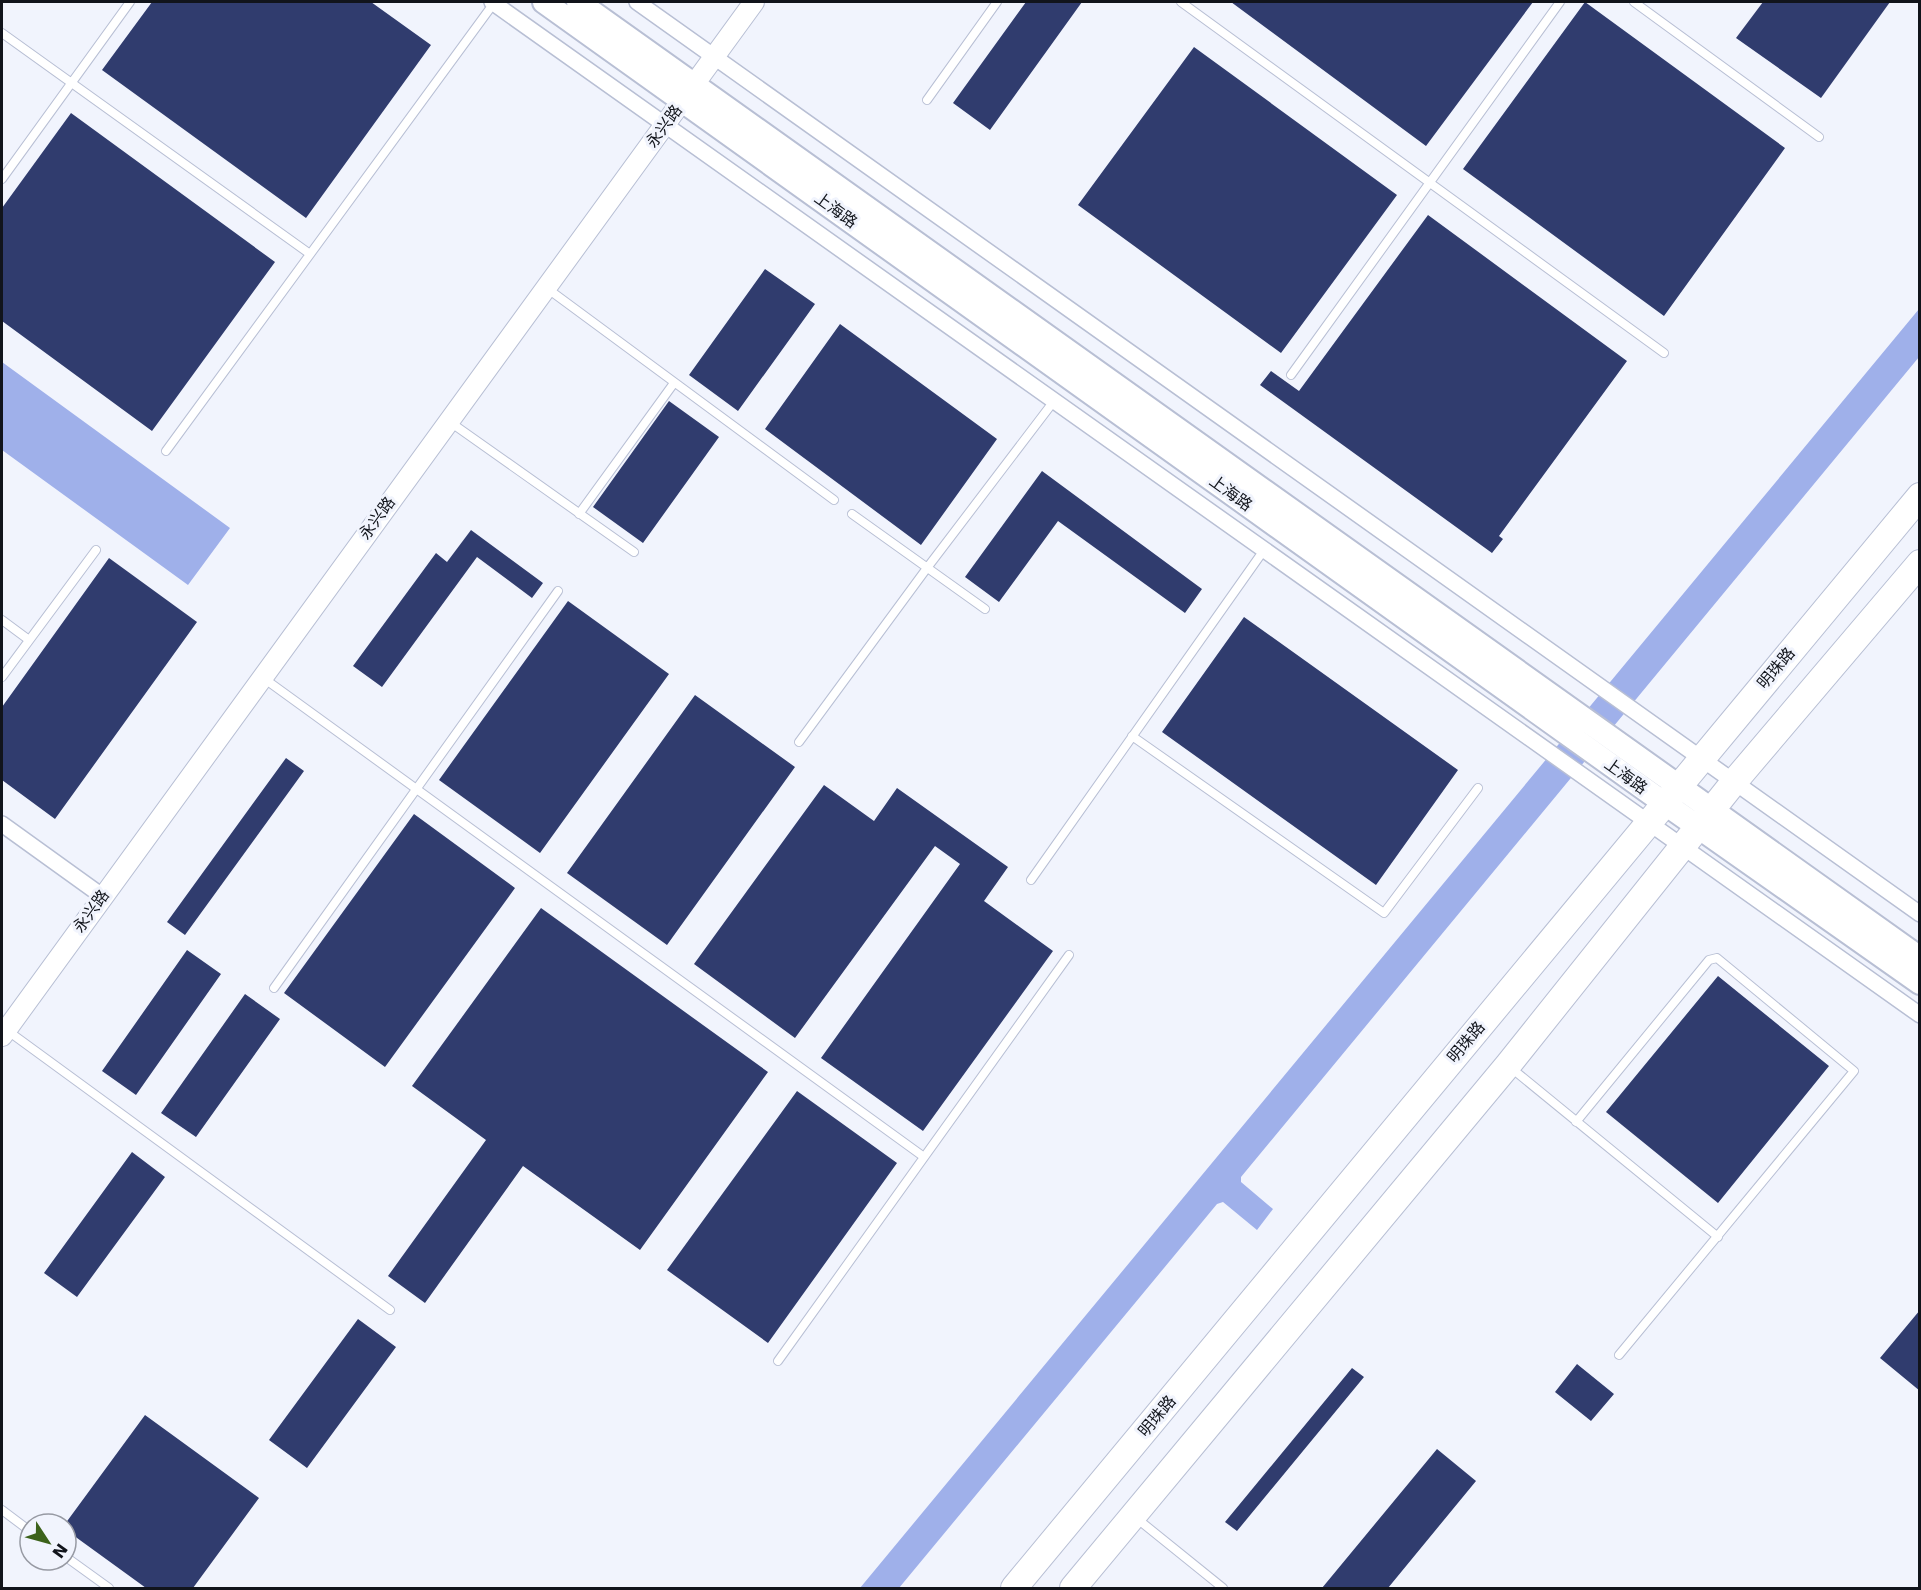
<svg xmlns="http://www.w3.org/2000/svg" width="1921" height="1590" viewBox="0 0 1921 1590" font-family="'DejaVu Sans','Noto Sans SC',sans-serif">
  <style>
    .water { fill: #9fb0ea }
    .building { fill: #303c6e }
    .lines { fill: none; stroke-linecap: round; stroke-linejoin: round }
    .service-casing { stroke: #b8bfd4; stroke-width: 10 }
    .minor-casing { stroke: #b8bfd4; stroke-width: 18 }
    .tertiary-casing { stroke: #b8bfd4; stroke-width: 22 }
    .secondary-casing { stroke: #b8bfd4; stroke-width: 26 }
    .primary-casing { stroke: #b8bfd4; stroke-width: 28 }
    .service { stroke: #fff; stroke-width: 8 }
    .minor { stroke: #fff; stroke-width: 15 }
    .tertiary { stroke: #fff; stroke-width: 20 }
    .secondary { stroke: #fff; stroke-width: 22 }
    .primary { stroke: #fff; stroke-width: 26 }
    .labels { text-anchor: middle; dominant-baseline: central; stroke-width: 6; stroke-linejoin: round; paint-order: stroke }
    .street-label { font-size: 16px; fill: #11141b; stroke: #f1f4fd }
  </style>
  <rect width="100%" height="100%" fill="#f1f4fd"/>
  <path class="water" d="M1919,309V357L1241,1177V1182L1273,1209L1257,1230L1223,1202L1217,1204L899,1588H860Z
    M2,362L230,528L188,585L2,450Z"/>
  <path class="building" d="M152,2H371L431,45L306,218L102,70Z
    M1026,2H1082L990,130L953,103Z
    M1231,2H1533L1426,146Z
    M1585,2L1785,148L1664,316L1463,169Z
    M1763,2H1890L1821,98L1736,38Z
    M1194,47L1397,195L1281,353L1078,205Z
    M71,113L275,262L152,431L2,321V208Z
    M1428,215L1627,361L1499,536L1503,539L1492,553L1260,385L1271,371L1299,391Z
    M765,269L815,304L738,411L689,375Z
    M840,324L997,439L921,545L765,429Z
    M669,401L719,437L643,543L593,507Z
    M1042,471L1202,589L1185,613L1058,521L999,602L965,577Z
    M471,530L543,583L532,598L477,557L382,687L353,666L436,553L447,562Z
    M109,558L197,622L55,819L2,780V707Z
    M568,601L669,674L540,853L439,780Z
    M1244,617L1458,770L1376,885L1162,732Z
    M695,695L795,767L667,945L567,873Z
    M286,758L304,771L185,935L167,922Z
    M824,785L874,821L897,788L1008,867L984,901L1053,951L923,1131L821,1058L960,864L935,846L795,1038L694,964Z
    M414,814L515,888L385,1067L284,993Z
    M541,908L768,1072L640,1250L523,1166L425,1303L388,1276L486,1140L412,1086Z
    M187,950L221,974L136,1095L102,1071Z
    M1718,976L1829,1066L1718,1203L1606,1112Z
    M245,994L280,1019L196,1137L161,1113Z
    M797,1091L897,1163L768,1343L667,1270Z
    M132,1152L165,1177L77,1297L44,1273Z
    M1920,1310V1391L1880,1358Z
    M358,1319L396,1347L307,1468L269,1440Z
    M1577,1364L1614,1394L1591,1421L1555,1392Z
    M1352,1368L1364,1377L1237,1531L1225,1522Z
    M145,1415L259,1498L193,1588H146L66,1530L65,1524Z
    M1437,1449L1476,1481L1388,1588H1322Z"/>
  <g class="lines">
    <g class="service-casing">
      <path id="service" d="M1181,2L1664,353
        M1634,2L1819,137
        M2,33L310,254
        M927,100L997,2
        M2,179L130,2
        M548,289L834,500
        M1291,375L1560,2
        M450,422L634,552
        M166,451L494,3
        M579,514L674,383
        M852,514L985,609
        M2,620L29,640
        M2,677L96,550
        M262,677L924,1157
        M1132,736L1384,913L1478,788
        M799,742L927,568L1054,401
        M1031,880L1264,550
        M274,988L558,591
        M8,1031L390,1310
        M1510,1067L1718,1237
        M1576,1122L1709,960L1717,958L1854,1071L1619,1355
        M778,1361L1069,955
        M2,1510L30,1531
        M1135,1517L1223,1588
        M66,1557L109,1588"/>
    </g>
    <g class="minor-casing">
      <path id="minor" d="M492,2L1920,1015
        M637,2L1920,914
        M2,824L102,896"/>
    </g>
    <g class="tertiary-casing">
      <path id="tertiary" d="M2,1036C251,690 504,347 754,2"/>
    </g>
    <g class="secondary-casing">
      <path id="secondary" d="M544,2L1664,803L1920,983
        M578,2L1920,958"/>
    </g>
    <g class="primary-casing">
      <path id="primary" d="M1014,1588L1920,496
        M1073,1588L1508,1065L1734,782L1920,563"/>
    </g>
    <use href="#service" class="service"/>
    <use href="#minor" class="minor"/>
    <use href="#tertiary" class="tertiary"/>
    <use href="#secondary" class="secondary"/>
    <use href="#primary" class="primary"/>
  </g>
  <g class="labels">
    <g class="street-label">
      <text transform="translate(664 126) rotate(-54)">永兴路</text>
      <text transform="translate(836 210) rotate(36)">上海路</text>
      <text transform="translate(1231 493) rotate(36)">上海路</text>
      <text transform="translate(377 518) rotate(-54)">永兴路</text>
      <text transform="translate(1776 668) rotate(-50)">明珠路</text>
      <text transform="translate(1626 776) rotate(36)">上海路</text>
      <text transform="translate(91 911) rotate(-54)">永兴路</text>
      <text transform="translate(1466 1042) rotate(-50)">明珠路</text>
      <text transform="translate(1157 1416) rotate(-50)">明珠路</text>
    </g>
  </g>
  <rect width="1921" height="1590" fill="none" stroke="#11141b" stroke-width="6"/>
  <g transform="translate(48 1542) rotate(126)"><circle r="28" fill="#f1f4fd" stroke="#979aa3" stroke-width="1.5"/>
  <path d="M0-4.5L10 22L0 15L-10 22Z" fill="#3c621b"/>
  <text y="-9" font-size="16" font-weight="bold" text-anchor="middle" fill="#11141b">N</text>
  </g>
</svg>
